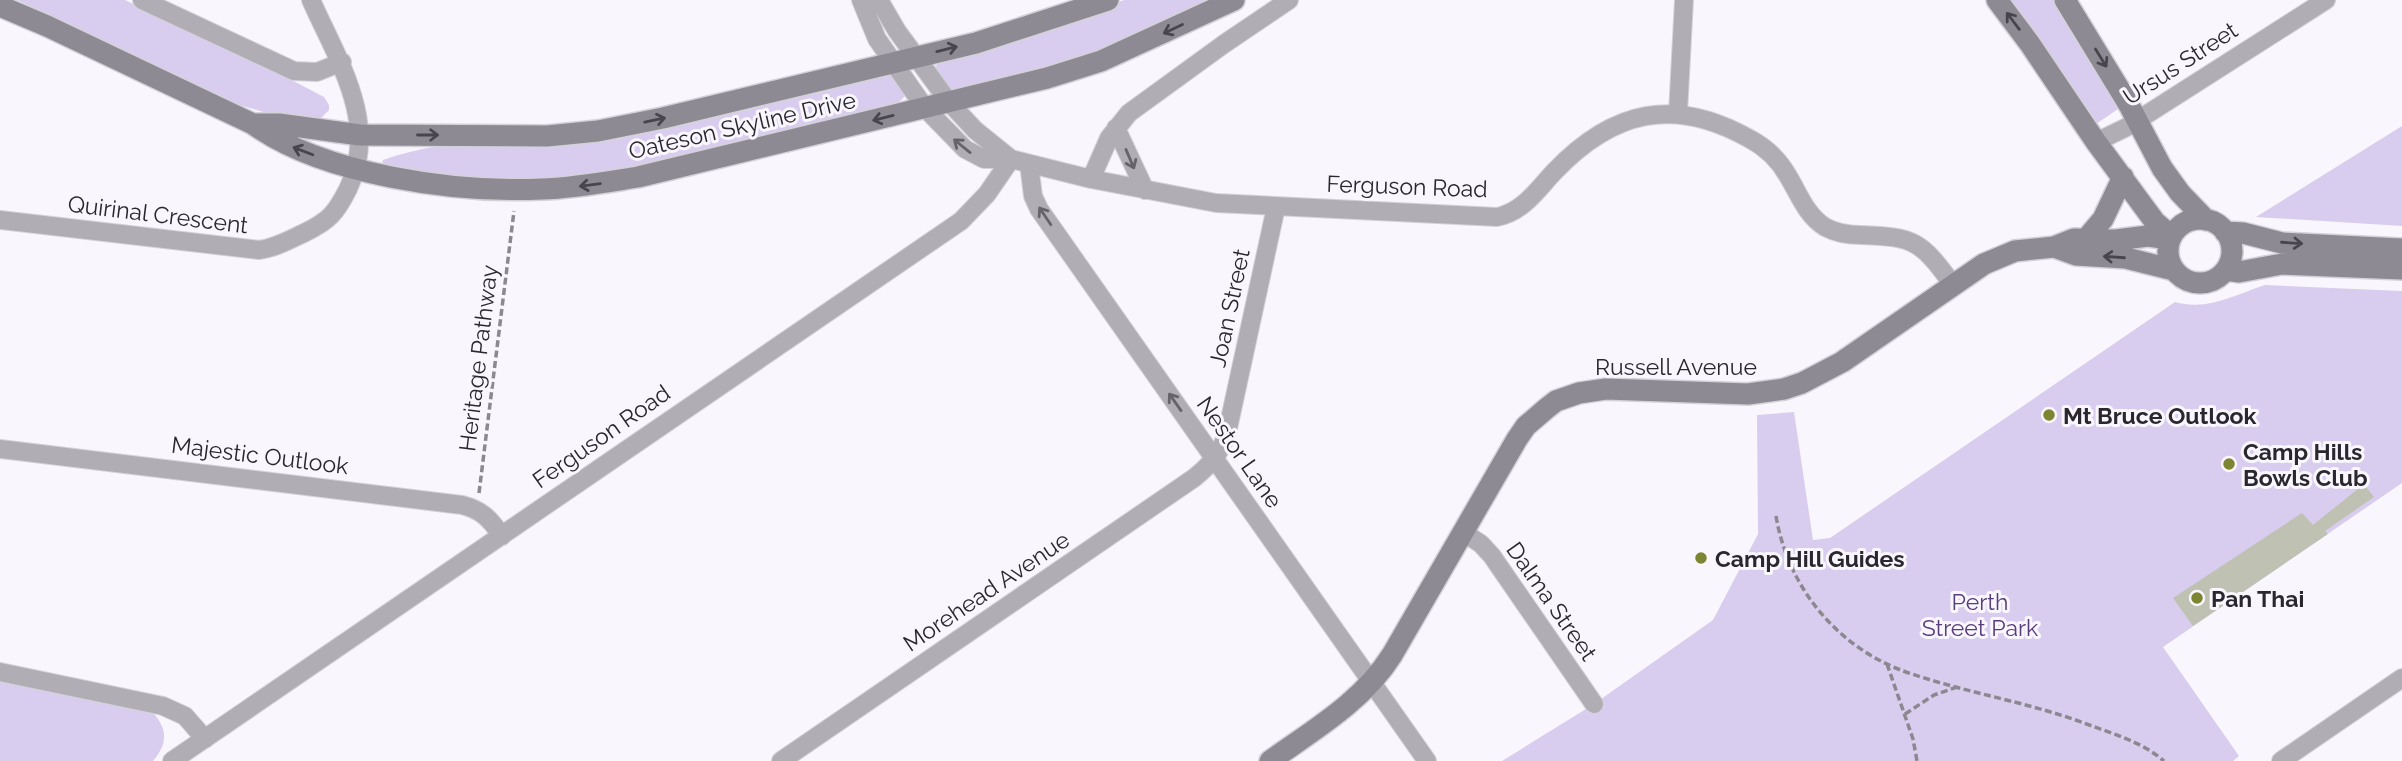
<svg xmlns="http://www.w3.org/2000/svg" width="2402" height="761" viewBox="0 0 2402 761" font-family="Raleway,sans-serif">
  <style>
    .green { fill: #d9cdef }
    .building { fill: #bfc1b2 }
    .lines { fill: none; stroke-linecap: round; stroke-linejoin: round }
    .minor-casing { stroke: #d4d2d8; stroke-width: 20 }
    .secondary-casing { stroke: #d4d2d8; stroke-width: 24 }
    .path { stroke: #8b898f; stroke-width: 3.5; stroke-dasharray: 7 3.5; stroke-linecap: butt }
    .minor { stroke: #b0aeb4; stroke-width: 18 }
    .secondary { stroke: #8d8a93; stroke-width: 21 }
    .oneway { stroke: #48454c }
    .oneway2 { stroke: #66646a }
    .poi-dot { fill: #7c8531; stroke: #f9f7fd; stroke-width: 2.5 }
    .labels { text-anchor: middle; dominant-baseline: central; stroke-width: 6; stroke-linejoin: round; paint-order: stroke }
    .street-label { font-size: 23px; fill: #2a282e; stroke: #f9f7fd }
    .poi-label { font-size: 23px; font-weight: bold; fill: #2a282e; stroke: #f9f7fd; text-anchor: start }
    .park-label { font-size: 23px; fill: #583d7d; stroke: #f9f7fd }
  </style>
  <rect width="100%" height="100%" fill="#f9f7fd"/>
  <path class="green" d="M17,0H125L286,77L324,97L329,105V110L318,121L274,115L236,104Z
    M1124,0H1221L1093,58L953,93L935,67L947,56Z
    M2008,0H2058L2121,107L2096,124Z
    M888,69L906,95L893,108L665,166L538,185L391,168L382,162L383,160C420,147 450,144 489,140Z
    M2402,126V226L2256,217Z
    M2265,285L2402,291V483L2163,647L2239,756L2233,761H1502L1594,704L1713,620L1758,534L1757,415L1794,412L1813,540L1830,538L2175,302C2208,311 2234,295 2265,285Z
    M0,678L152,712C168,728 168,744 153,761H0Z"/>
  <path class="building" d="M2364,484L2374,497L2325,531L2328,534L2193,626L2173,598L2302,513L2313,525Z"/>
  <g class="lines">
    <g class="minor-casing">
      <path id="minor" d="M142,0L294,71L317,72L342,62
        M861,0L877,39L925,108L965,149L984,159H1011L1091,179L1216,203L1497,217C1523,212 1537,190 1554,172C1613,110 1674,96 1750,139C1765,147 1779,160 1788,176C1799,194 1806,215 1825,227C1836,233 1848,235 1861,235C1915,237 1921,241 1953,285
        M879,0L897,31L949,102L975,130L1011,159
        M1678,113L1684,0
        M1116,128L1145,190
        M2096,142L2127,127L2326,0
        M1029,164L1033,196L1039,209L1427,761
        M1091,179L1109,138L1129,113L1224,44L1289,0
        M0,220L259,250C275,248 289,240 304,233C329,221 336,213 348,189C380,123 337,59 311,0
        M0,449L462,505C482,510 490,519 502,536
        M1463,532L1481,544L1492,556L1594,704
        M0,672L163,706L185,716L205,739
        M172,761L961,221L987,194L1011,159
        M781,761L1194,478C1210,465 1221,453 1227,433L1276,207
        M2281,761L2402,678"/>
    </g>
    <g class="secondary-casing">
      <path id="secondary" d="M1997,0L2030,44L2096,142L2155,222L2171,236
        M2065,0L2129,105L2162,168L2180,193L2206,220
        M0,6L47,26L253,124C323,175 456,193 542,189C574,188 606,182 638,177L1047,78L1101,61L1234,0
        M253,124H279L360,135L547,136L598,131L663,118L976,43L1108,0
        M2168 251a32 32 0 1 1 64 0a32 32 0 1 1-64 0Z
        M2225,232L2243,233L2282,243L2402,249
        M2086,239L2103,219L2123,177
        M2054,247L2076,255L2126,258L2174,270
        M2226,270L2239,272L2282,264L2402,269
        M1270,761C1315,729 1362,702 1392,655L1517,439L1526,426L1547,408L1556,401L1579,393L1606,389L1748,394L1784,389L1802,383L1842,362L1984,264L2015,251L2054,247L2074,239L2116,240L2148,236L2170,239"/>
    </g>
    <path class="path" d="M479,493L514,211
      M1776,516C1788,589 1840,651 1912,674C1971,694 2033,703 2092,726C2117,735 2143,743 2164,761
      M1887,664L1913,739L1917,761
      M1905,714L1934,695L1957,687"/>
    <use href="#minor" class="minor"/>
    <use href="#secondary" class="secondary"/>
  </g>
  <defs><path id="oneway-shaft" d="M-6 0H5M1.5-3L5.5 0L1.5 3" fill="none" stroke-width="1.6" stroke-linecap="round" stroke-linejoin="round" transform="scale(1.75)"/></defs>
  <g class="oneway">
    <use href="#oneway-shaft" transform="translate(2013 21) rotate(-127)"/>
    <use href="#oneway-shaft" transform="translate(1173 29) rotate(155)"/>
    <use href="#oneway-shaft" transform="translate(947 49) rotate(-14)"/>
    <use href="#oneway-shaft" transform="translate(2101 58) rotate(58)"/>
    <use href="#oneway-shaft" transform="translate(883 118) rotate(166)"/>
    <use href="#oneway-shaft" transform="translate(655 120) rotate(-12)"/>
    <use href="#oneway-shaft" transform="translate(428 135)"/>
    <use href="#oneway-shaft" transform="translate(303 151) rotate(-159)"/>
    <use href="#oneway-shaft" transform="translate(590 185) rotate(172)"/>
    <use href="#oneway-shaft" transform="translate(2292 243) rotate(4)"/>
    <use href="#oneway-shaft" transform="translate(2114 257) rotate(-176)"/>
  </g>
  <g class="oneway2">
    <use href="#oneway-shaft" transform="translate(962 146) rotate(-141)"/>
    <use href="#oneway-shaft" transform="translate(1130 159) rotate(67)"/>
    <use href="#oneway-shaft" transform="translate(1045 216) rotate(-124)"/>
    <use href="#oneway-shaft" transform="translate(1175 402) rotate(-125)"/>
  </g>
  <g class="poi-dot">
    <circle cx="2049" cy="415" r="7"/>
    <circle cx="2229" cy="464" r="7"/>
    <circle cx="1701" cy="558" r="7"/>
    <circle cx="2197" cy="598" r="7"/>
  </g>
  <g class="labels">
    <g class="street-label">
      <text transform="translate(2180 63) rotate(-33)">Ursus Street</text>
      <text transform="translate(742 125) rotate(-13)">Oateson Skyline Drive</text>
      <text transform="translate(1407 186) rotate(2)">Ferguson Road</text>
      <text transform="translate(158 214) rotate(7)">Quirinal Crescent</text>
      <text transform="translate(1229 308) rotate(-78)">Joan Street</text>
      <text transform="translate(478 358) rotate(-83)">Heritage Pathway</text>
      <text x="1676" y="366">Russell Avenue</text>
      <text transform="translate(601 436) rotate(-35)">Ferguson Road</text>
      <text transform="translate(1240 452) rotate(55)">Nestor Lane</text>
      <text transform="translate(260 455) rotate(7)">Majestic Outlook</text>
      <text transform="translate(986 591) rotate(-34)">Morehead Avenue</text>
      <text transform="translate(1552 601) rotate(55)">Dalma Street</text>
    </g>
    <g class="poi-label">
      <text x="2063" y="415">Mt Bruce Outlook</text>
      <text x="2243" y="451">Camp Hills<tspan x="2243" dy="26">Bowls Club</tspan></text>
      <text x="1715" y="558">Camp Hill Guides</text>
      <text x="2211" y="598">Pan Thai</text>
    </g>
    <g class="park-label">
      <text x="1980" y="601">Perth<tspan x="1980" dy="26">Street Park</tspan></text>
    </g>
  </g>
</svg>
